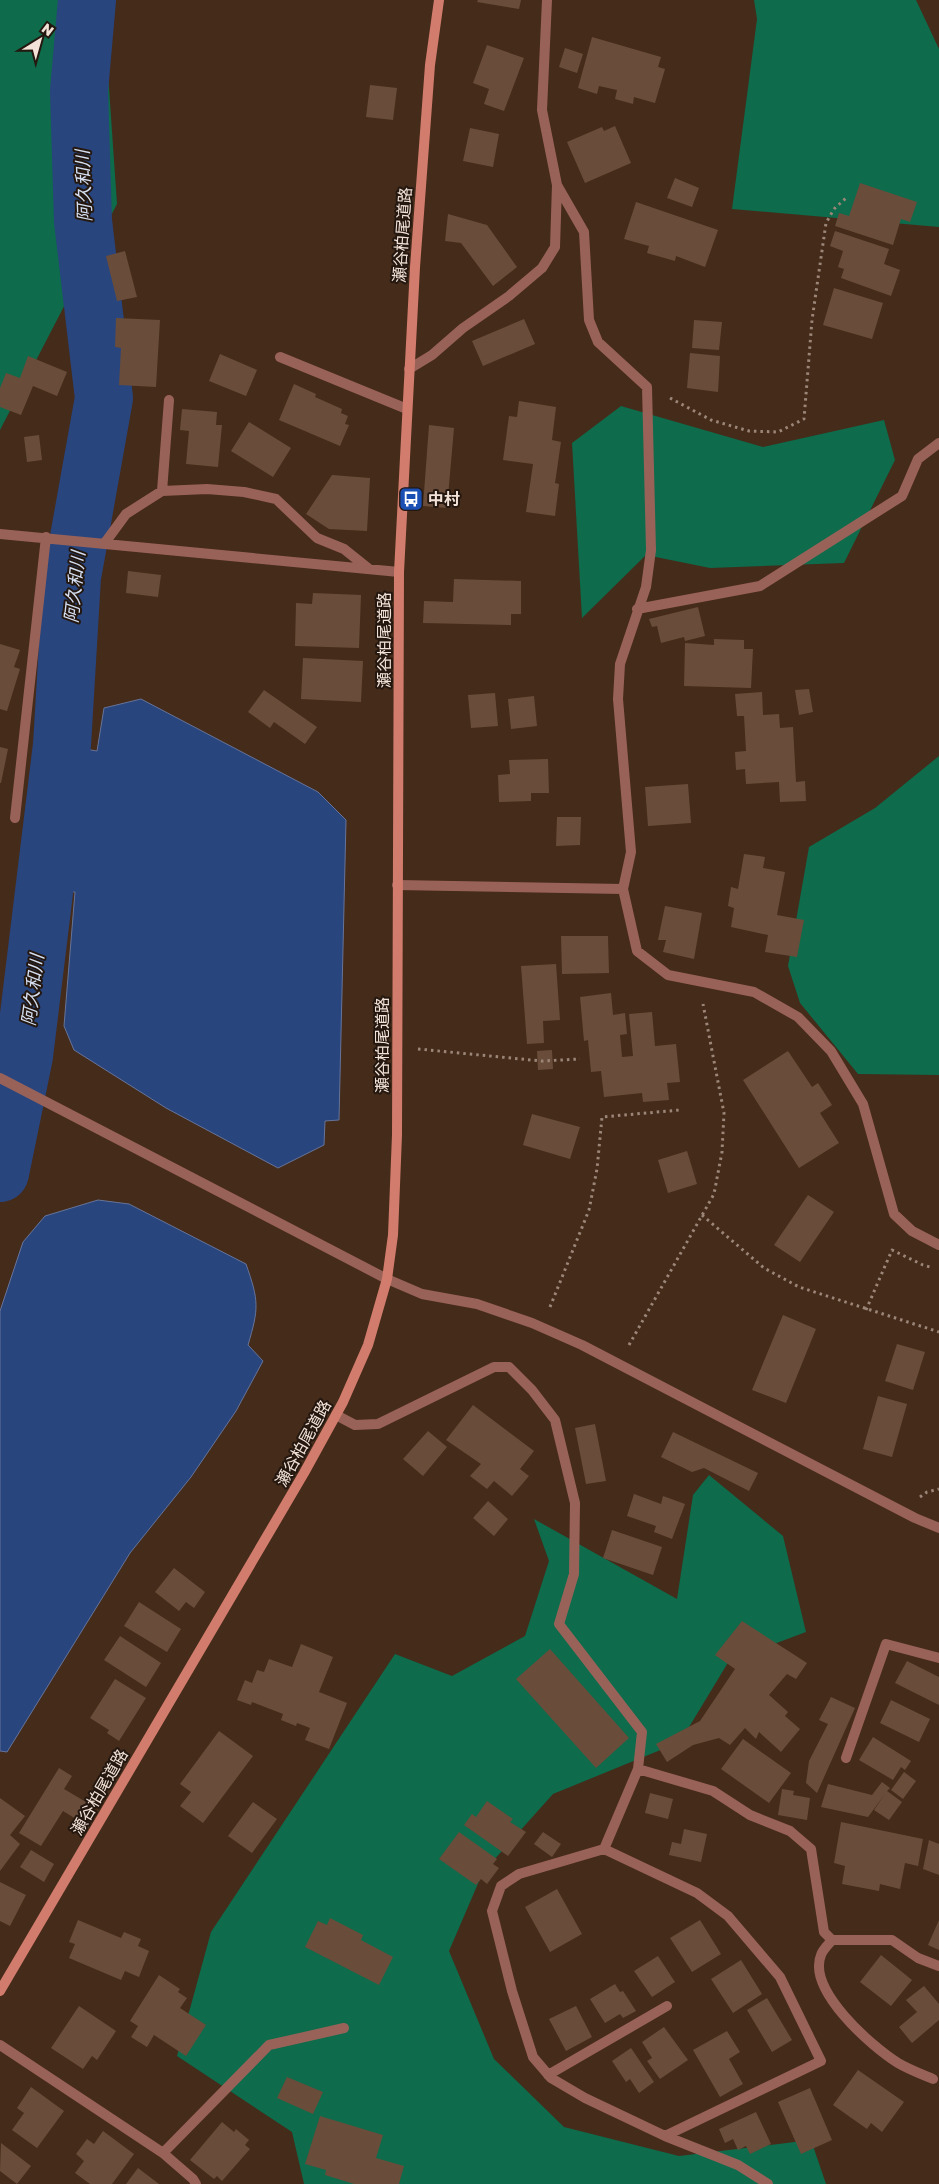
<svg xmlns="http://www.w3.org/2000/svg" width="939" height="2184" viewBox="0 0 939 2184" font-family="'Golos Text','Noto Sans JP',sans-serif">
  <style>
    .green { fill: #0e6b4b }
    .water { fill: #29457e; stroke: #667499 }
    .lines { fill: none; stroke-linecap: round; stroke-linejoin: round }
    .river { stroke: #29457e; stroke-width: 58 }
    .building { fill: #694d3a }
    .path { stroke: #9b8678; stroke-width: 3; stroke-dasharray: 2.5 4; stroke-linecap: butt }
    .service { stroke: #996259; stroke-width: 10 }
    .minor { stroke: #996259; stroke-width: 10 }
    .secondary { stroke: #d27c6d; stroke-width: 10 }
    .labels { text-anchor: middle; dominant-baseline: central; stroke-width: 4; stroke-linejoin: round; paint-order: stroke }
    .street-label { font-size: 16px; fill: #f3e2d7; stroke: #23170f }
    .poi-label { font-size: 16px; font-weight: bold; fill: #f3e2d7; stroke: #23170f; text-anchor: start }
    .water-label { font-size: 18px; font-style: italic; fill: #d6e0f2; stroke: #23170f }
  </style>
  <rect width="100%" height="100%" fill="#452b1a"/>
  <path class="green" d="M0,0H103L117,204L0,430Z
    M754,0H916L939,49V227L732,209L757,19Z
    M621,406L763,447L884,420L895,460L844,563L710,568L646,555L582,618L572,443Z
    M939,756V1075L858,1074L800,1003L788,966L809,847L875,808Z
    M709,1475L783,1536L806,1632L729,1661L680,1742L553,1794L483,1872L449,1951L494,2059L564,2127L679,2156L811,2140L826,2184H304L292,2132L177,2056L211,1932L395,1654L452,1676L525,1636L549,1561L534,1519L677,1599L693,1495Z"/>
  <path class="water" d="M141,699L318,792L346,820L339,1120L325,1121L324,1145L278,1168L166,1108L74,1050L64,1026L75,892L45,890L62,745L97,751L104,708Z
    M98,1200L129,1204L246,1264C259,1301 259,1308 248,1345L263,1361L236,1411L191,1477L130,1553L7,1752L0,1751V1311L23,1242L45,1216Z"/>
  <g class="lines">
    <path class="river" d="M0,1173L24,1056L62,745L72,577L104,398L83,221L79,91L87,0"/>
  </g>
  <path class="building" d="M478,0H521L519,9L477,2Z
    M592,37L661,57L658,67L665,69L655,103L634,97L633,104L615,99L617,90L599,86L597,94L578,88Z
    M487,45L524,58L504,111L484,104L489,89L473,83Z
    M565,48L583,54L577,73L559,67Z
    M370,85L397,88L393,120L366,117Z
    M615,126L631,163L585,183L567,142L602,127L604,131Z
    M470,128L499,134L493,167L463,161Z
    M675,178L699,188L692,207L667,198Z
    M860,183L917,202L910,222L901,219L893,245L835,226L839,213L849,216Z
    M636,202L718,230L705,267L676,256L675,261L647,253L649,246L624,239Z
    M448,214L487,225L517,267L493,286L461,243L445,241Z
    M835,231L889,249L884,264L900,270L891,296L841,278L844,269L838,267L843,251L830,246Z
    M125,251L137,297L117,301L106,256Z
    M834,288L883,303L872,339L823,325Z
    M116,318L160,320L156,387L119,385L121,348L115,347Z
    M524,319L535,344L483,366L472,341Z
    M694,320L722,322L719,350L692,348Z
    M690,353L720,356L718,392L687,388Z
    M220,354L257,370L246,396L209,381Z
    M28,356L67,372L57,396L33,386L21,415L0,407V388L6,373L20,378Z
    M294,384L316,394L315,397L342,409L341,413L348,416L345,424L349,425L340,446L279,420Z
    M519,401L556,407L552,440L561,442L555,483L559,484L555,516L526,512L533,464L503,460L509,416L517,417Z
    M182,409L217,412L216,425H222L218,467L186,464L189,431L180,430Z
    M249,422L291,448L273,477L231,451Z
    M429,425L454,428L447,508L423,506Z
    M39,435L42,460L27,462L24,437Z
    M332,475L370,478L367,531L329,529L306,514Z
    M128,571L161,575L158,597L126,593Z
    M454,579L521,581V614H511V625L423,623L424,601L453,602Z
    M313,593L361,595L359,648L295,646L296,603L312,604Z
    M698,607L705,636L685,641L684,637L661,643L657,626L652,627L649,619Z
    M714,639L744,640V649H753L751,688L684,686L685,643L714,645Z
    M0,644L20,650L14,667L20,669L7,711L0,709Z
    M303,658L363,661L361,702L301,699Z
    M809,689L813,712L799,715L795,690Z
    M264,690L317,727L305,744L274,722L270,728L248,712Z
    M762,692L763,715L779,714L780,728L793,727L796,782L805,781L806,801L780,802L779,782L746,784L745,769L736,770L735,752L746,751L744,716H737L735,694Z
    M495,693L498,726L471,728L468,695Z
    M534,696L537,726L511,729L508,699Z
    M0,747L8,749L1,783H0Z
    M548,759L549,793H531V801L499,802L498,775L510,774L509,760Z
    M688,784L691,823L648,826L645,787Z
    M557,817H581L580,845L556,846Z
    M744,854L765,857L763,868L785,872L777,915L804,920L797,957L765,952L768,935L731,927L734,908L728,906L731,887L738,889Z
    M665,906L702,913L694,959L663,952L666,940H658Z
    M561,936H608L609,973L562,974Z
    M556,964L560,1020L543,1021L544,1043L527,1044L521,966Z
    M611,993L613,1015L625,1013L627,1034L620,1035L622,1057L633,1056L629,1014L652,1012L655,1046L676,1044L680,1082L667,1083L669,1100L643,1102L642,1093L604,1097L601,1071L591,1072L588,1040L584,1041L580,997Z
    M552,1050L553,1069L538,1070L537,1051Z
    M788,1051L812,1087L818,1083L832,1105L820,1113L839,1143L799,1168L743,1080Z
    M532,1114L580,1127L570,1159L523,1145Z
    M687,1151L697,1184L668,1193L658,1160Z
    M808,1195L834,1212L800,1262L774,1245Z
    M783,1315L816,1329L786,1403L752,1390Z
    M897,1344L925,1352L913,1390L885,1381Z
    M878,1396L907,1404L892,1457L863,1449Z
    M473,1405L534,1451L520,1469L529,1476L512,1496L494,1481L487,1489L470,1476L481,1464L446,1440Z
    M595,1424L606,1481L586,1484L575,1428Z
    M428,1431L447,1447L423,1476L403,1459Z
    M673,1432L758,1473L749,1491L704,1468L692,1472L661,1457Z
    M634,1494L661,1504L663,1496L685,1504L672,1539L654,1532L656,1526L627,1516Z
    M488,1501L508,1519L494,1536L473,1518Z
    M612,1530L662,1547L653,1575L603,1558Z
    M174,1568L205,1592L194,1608L186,1602L179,1611L155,1592Z
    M139,1602L181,1629L167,1652L124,1626Z
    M742,1621L807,1663L796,1679L787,1674L769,1695L788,1712L785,1716L800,1729L781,1752L759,1732L756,1739L745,1728L730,1745L719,1738L693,1745L667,1762L656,1744L700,1721L735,1669L715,1655Z
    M120,1636L161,1663L146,1687L104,1660Z
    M301,1644L333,1657L319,1692L347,1703L329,1749L305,1740L310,1728L297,1723L296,1726L281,1720L283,1714L252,1702L251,1705L237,1700L245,1680L252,1683L257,1670L264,1672L269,1659L292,1667Z
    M550,1649L629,1738L596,1768L516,1679Z
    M907,1661L939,1677V1705L895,1683Z
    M115,1679L146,1698L119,1741L107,1733L109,1730L90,1718Z
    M831,1697L855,1708L817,1793L806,1783L809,1761L828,1724L819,1720Z
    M891,1700L930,1719L919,1742L880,1723Z
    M219,1731L253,1756L203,1823L180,1806L191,1792L180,1784Z
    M873,1737L911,1761L905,1770L901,1767L893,1780L859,1760Z
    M743,1739L791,1773L769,1803L721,1769Z
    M59,1768L72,1776L64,1789L86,1802L76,1819L63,1811L41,1846L19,1833Z
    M904,1772L916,1781L903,1799L891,1790Z
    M882,1782L890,1788L887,1791L902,1802L889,1820L874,1810L885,1794L868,1817L821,1807L828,1784L872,1795Z
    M782,1789L794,1791L793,1795L810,1798L807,1820L778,1815Z
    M650,1793L673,1799L668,1819L645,1813Z
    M0,1798L25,1816L10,1835L20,1844L0,1871Z
    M487,1801L513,1819L510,1822L526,1832L508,1856L464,1825L472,1814L476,1817Z
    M253,1802L277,1819L252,1853L228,1836Z
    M841,1822L923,1839L918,1866L905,1863L900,1889L880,1884L879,1891L842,1884L845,1866L834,1863Z
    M684,1829L707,1834L701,1862L669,1855L672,1842L681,1844Z
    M459,1832L497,1859L493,1864L499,1868L487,1884L481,1879L476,1885L439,1859Z
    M543,1832L561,1844L552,1857L534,1844Z
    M929,1840L939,1844V1875L923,1869Z
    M31,1850L54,1864L44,1882L20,1867Z
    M0,1882L26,1895L10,1926L0,1921Z
    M557,1889L582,1934L550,1952L525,1907Z
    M330,1918L363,1935L361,1940L393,1957L379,1985L305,1947L318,1921L327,1925Z
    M78,1920L121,1938L124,1932L141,1939L138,1946L149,1951L139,1977L125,1971L121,1980L69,1958L75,1944L69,1942Z
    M700,1920L721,1954L692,1972L670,1938Z
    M939,1920V1950L928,1945Z
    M881,1955L912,1980L891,2006L860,1982Z
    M658,1956L675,1982L652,1997L634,1971Z
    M741,1960L762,1994L733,2013L711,1979Z
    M159,1975L180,1989L178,1992L187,1998L180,2008L206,2025L186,2056L154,2035L147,2047L131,2037L138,2026L130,2021Z
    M615,1984L620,1992L623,1991L636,2011L623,2018L620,2014L605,2023L590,1999Z
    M924,1986L939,2004V2020L912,2043L899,2027L917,2012L906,2000Z
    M767,1998L792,2040L772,2052L747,2010Z
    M79,2006L116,2031L97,2060L92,2056L83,2069L51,2048Z
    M576,2006L592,2037L566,2051L549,2019Z
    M664,2027L688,2060L660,2079L647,2061L652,2058L642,2042Z
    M727,2031L740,2052L729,2059L743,2084L720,2097L693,2050Z
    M631,2048L654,2082L639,2093L630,2079L626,2082L612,2061Z
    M858,2070L904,2102L882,2132L871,2123L867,2129L833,2105Z
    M287,2077L323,2092L313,2114L277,2098Z
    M31,2087L64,2111L37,2148L12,2130L24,2113L17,2108Z
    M810,2088L832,2140L801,2154L778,2102Z
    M756,2112L771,2144L750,2154L746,2146L738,2150L733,2139L725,2143L719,2129Z
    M320,2116L383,2135L376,2158L404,2166L399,2184H354L325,2175L326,2170L305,2164Z
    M222,2122L234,2132L236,2129L249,2140L245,2145L250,2149L222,2181L217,2176L214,2179L190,2160Z
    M103,2131L134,2154L112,2184H90L75,2173L84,2161L76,2154L87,2139L94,2144Z
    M1,2143L31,2166L17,2184L0,2171Z
    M138,2168L159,2184H126Z"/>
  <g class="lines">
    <path class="path" d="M670,398L711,420L749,431L778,432L804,419L812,320L826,223L834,209L846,198
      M418,1049L542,1061L580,1059
      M702,1215L764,1268L799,1287L939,1332
      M550,1307L589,1210L597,1169L602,1117L680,1110
      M866,1310L892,1250L923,1265L930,1267
      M629,1345L714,1194L722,1152L724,1113L703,1004
      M920,1497L927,1492L939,1489"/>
    <path class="service" d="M846,1758L886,1644L939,1658
      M832,1940C829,1944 823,1949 821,1955C807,1990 871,2046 898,2063C908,2069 921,2074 933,2079"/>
    <path class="minor" d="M557,185L584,232L589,320L598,342L647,387L651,550L646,587L620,664L618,699L631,852L623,889
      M280,357L407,409
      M409,369L432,355L463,328L509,296L542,268L555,247L557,185L542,110L547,0
      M162,491L169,400
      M0,534L399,572
      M104,544L126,514L162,491L207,489L244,492L276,499L317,538L344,549L369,569
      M637,609L760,586L902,496L918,459L939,443
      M15,818L46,537
      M397,885L623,889L637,951L668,975L754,992L798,1017L831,1051L863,1104L894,1214L912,1231L939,1245
      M0,1078L387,1279L422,1294L477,1304L532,1323L582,1345L915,1518L939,1528
      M336,1415L355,1425L378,1424L494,1367H509L532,1390L555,1420L575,1503L574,1574L559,1624L642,1732L638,1769L604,1849L519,1874L501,1886L492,1911L512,1991L533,2057L551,2078L585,2098L665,2136L738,2165L768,2184
      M638,1769L713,1791L750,1815L790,1831L811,1849L824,1932L832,1940H892L918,1958L939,1966
      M604,1849L697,1893L728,1916L780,1977L821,2061L665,2136
      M0,2045L163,2153L193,2179L196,2184
      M548,2075L667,2006
      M163,2153L269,2045L344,2028"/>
    <path class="secondary" d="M0,1991L304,1473L343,1402L368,1345L387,1279L393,1235L397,1135L399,572L415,267L430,65L439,0"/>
  </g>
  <defs>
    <g id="bus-square" transform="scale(1.25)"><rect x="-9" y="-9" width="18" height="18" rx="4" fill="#1a4fb4" stroke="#23170f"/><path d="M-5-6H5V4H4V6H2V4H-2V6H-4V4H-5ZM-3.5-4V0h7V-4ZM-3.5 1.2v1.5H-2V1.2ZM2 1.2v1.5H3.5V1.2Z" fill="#fff"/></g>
  </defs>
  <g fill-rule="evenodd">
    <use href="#bus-square" x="411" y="499"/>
  </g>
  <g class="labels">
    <g class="street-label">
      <text transform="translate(402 235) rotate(-86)">瀬谷柏尾道路</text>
      <text transform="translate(384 640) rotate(-90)">瀬谷柏尾道路</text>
      <text transform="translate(382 1045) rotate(-90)">瀬谷柏尾道路</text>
      <text transform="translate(303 1443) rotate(-61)">瀬谷柏尾道路</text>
      <text transform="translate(99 1792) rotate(-60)">瀬谷柏尾道路</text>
    </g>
    <g class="poi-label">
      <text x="428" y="499">中村</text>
    </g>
    <g class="water-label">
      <text transform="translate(83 186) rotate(-92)">阿久和川</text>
      <text transform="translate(74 587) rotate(-84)">阿久和川</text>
      <text transform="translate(32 990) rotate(-83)">阿久和川</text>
    </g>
  </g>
  <g transform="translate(40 40) rotate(37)" stroke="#23170f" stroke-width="4" paint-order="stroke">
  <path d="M0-4L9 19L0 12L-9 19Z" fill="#f3e2d7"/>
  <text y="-8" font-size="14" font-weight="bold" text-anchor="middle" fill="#f3e2d7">N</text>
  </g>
</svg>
